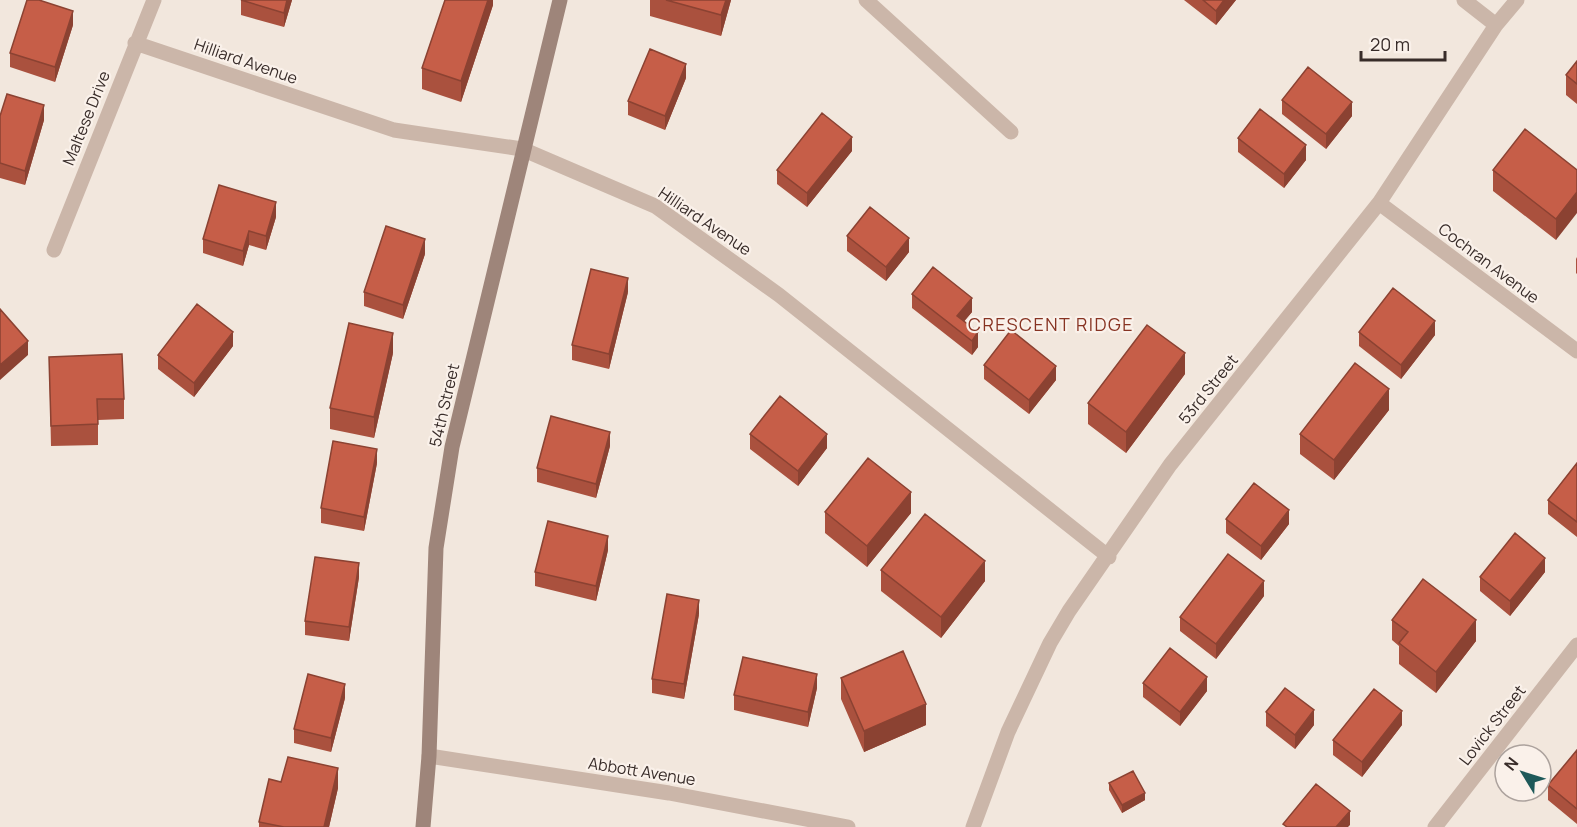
<svg xmlns="http://www.w3.org/2000/svg" width="1577" height="827" viewBox="0 0 1577 827" font-family="Manrope,sans-serif">
  <style>
    .lines { fill: none; stroke-linecap: round; stroke-linejoin: round }
    .service { stroke: #cbb6a9; stroke-width: 15 }
    .minor { stroke: #cbb6a9; stroke-width: 15 }
    .secondary { stroke: #9e857a; stroke-width: 15 }
    .wall { fill: #aa513e }
    .shaded-wall { fill: #8b4232 }
    .building { fill: #c65e48; stroke: #8b4232; stroke-width: 1.5 }
    .labels { text-anchor: middle; dominant-baseline: central; stroke-width: 4.5; stroke-linejoin: round; paint-order: stroke }
    .street-label { font-size: 16px; fill: #382c29; stroke: #faf1ea }
    .neighbourhood-label { font-size: 18px; letter-spacing: 1.5px; fill: #873322; stroke: #faf1ea }
  </style>
  <rect width="100%" height="100%" fill="#f2e7dd"/>
  <g class="lines">
    <path class="service" d="M866,0L1011,132"/>
    <path class="minor" d="M1464,0L1496,25
      M135,43L394,130L522,149L655,206L779,295L1109,557
      M1379,203L1577,351
      M54,250L154,0
      M429,756L669,793L848,827
      M973,827L1008,732L1050,643L1069,611L1170,465L1379,203L1496,25L1517,0
      M1435,827L1577,645"/>
    <path class="secondary" d="M423,827L429,756L436,548L452,447L560,0"/>
  </g>
  <path class="wall" d="M241,0H292L284,27L241,15Z
    M493,0V5L461,102L422,89V68Z
    M650,0H731L721,36L650,16Z
    M1184,0H1236L1216,25Z
    M73,25L55,82L10,67V53Z
    M1577,61V104L1566,95V75Z
    M686,78L665,130L628,115V101Z
    M1282,100L1352,116L1326,149L1282,114Z
    M0,116L44,120L25,185L0,178Z
    M1238,138L1306,160L1284,188L1238,152Z
    M852,151L807,207L777,184V170Z
    M1493,170H1577L1556,240L1493,191Z
    M276,217L266,250L249,245L243,266L203,253V239Z
    M847,236L909,252L886,281L847,251Z
    M425,254L403,319L364,306V292Z
    M1577,257V274L1576,273V259Z
    M628,292L609,369L572,360V345Z
    M912,294L972,312L964,321L978,347L972,355L912,308Z
    M1359,332L1435,335L1401,379L1359,346Z
    M233,346L194,397L158,369V355Z
    M393,353L374,438L330,429V408Z
    M49,357L124,399V419L98,420V445L51,446Z
    M984,365L1056,380L1029,414L984,379Z
    M1185,374L1126,453L1088,424V403Z
    M1389,410L1334,480L1300,454V434Z
    M750,434L827,448L798,486L750,449Z
    M610,446L596,498L537,482V468Z
    M377,463L364,531L321,523V508Z
    M1577,463V537L1548,514V500Z
    M825,512L911,513L867,567L825,533Z
    M1226,519L1289,524L1261,560L1226,533Z
    M608,550L596,601L535,586V572Z
    M881,570L985,581L941,638L881,591Z
    M1545,572L1510,616L1480,591V577Z
    M359,577L349,641L305,635V621Z
    M1264,596L1216,659L1180,631V617Z
    M699,614L684,699L652,693V679Z
    M1392,620L1476,641L1436,693L1399,664V646L1392,640Z
    M841,678L926,725L864,752L841,699Z
    M1143,683L1207,691L1180,726L1143,697Z
    M817,688L808,727L734,710V695Z
    M345,698L331,752L294,743V729Z
    M1266,712L1314,725L1295,749L1266,726Z
    M1402,725L1362,777L1333,755V740Z
    M1577,750V824L1548,800V785Z
    M281,782L338,788L329,827H259V822Z
    M1109,783L1145,800L1122,813L1109,790Z"/>
  <path class="shaded-wall" d="M287,0H292L284,27V13Z
    M488,0H493V5L461,102V81Z
    M726,0H731L721,36V15Z
    M1224,0H1236L1216,25V11Z
    M73,11V25L55,82V67Z
    M686,64V78L665,130V116Z
    M1352,102V116L1326,149V134Z
    M44,105V120L25,185V171Z
    M852,137V151L807,207V193Z
    M1306,145V160L1284,188V174Z
    M1577,192V213L1556,240V219Z
    M276,202V217L266,250V236Z
    M249,231V245L243,266V251Z
    M909,238V252L886,281V267Z
    M425,239V254L403,319V305Z
    M628,278V292L609,369V354Z
    M972,298V312L957,330V316Z
    M1435,321V335L1401,379V365Z
    M233,332V346L194,397V383Z
    M978,332V347L972,355V341Z
    M393,333V353L374,438V417Z
    M28,341V355L0,380V365Z
    M1185,353V374L1126,453V432Z
    M1056,366V380L1029,414V400Z
    M1389,389V410L1334,480V460Z
    M610,432V446L596,498V484Z
    M827,434V448L798,486V471Z
    M377,449V463L364,531V517Z
    M911,492V513L867,567V546Z
    M1289,510V524L1261,560V546Z
    M608,536V550L596,601V586Z
    M1545,558V572L1510,616V601Z
    M985,561V581L941,638V617Z
    M359,563V577L349,641V627Z
    M1264,581V596L1216,659V644Z
    M699,600V614L684,699V684Z
    M1476,620V641L1436,693V672Z
    M817,674V688L808,727V712Z
    M1207,677V691L1180,726V712Z
    M345,684V698L331,752V738Z
    M926,704V725L864,752V731Z
    M1314,710V725L1295,749V735Z
    M1402,711V725L1362,777V762Z
    M338,768V788L329,827H324Z
    M1145,793V800L1122,813V805Z
    M1350,811V825L1348,827H1336Z"/>
  <path class="building" d="M27,0H39L73,11L55,67L10,53Z
    M241,0H287L284,13Z
    M445,0H488L461,81L422,68Z
    M666,0H726L721,15Z
    M1203,0H1224L1216,11Z
    M650,49L686,64L665,116L628,101Z
    M1577,61V84L1566,75Z
    M1308,67L1352,102L1326,134L1282,100Z
    M7,94L44,105L25,171L0,163V116Z
    M1260,109L1306,145L1284,174L1238,138Z
    M822,113L852,137L807,193L777,170Z
    M1525,129L1577,170V192L1556,219L1493,170Z
    M219,185L276,202L266,236L249,231L243,251L203,239Z
    M870,207L909,238L886,267L847,236Z
    M386,226L425,239L403,305L364,292Z
    M933,267L972,298L957,316L978,332L972,341L912,294Z
    M591,269L628,278L609,354L572,345Z
    M1393,288L1435,321L1401,365L1359,332Z
    M197,304L233,332L194,383L158,355Z
    M0,309L28,341L0,365Z
    M349,323L393,333L374,417L330,408Z
    M1147,325L1185,353L1126,432L1088,403Z
    M1011,330L1056,366L1029,400L984,365Z
    M122,354L124,399H97L98,424L51,426L49,357Z
    M1355,363L1389,389L1334,460L1300,434Z
    M780,396L827,434L798,471L750,434Z
    M551,416L610,432L596,484L537,468Z
    M333,441L377,449L364,517L321,508Z
    M868,458L911,492L867,546L825,512Z
    M1577,463V522L1548,500Z
    M1254,483L1289,510L1261,546L1226,519Z
    M925,514L985,561L941,617L881,570Z
    M548,521L608,536L596,586L535,572Z
    M1515,533L1545,558L1510,601L1480,577Z
    M1228,554L1264,581L1216,644L1180,617Z
    M315,557L359,563L349,627L305,621Z
    M1423,579L1476,620L1436,672L1399,643L1408,632L1392,620Z
    M667,594L699,600L684,684L652,679Z
    M1170,648L1207,677L1180,712L1143,683Z
    M903,651L926,704L864,731L841,678Z
    M743,657L817,674L808,712L734,695Z
    M308,674L345,684L331,738L294,729Z
    M1285,688L1314,710L1295,735L1266,712Z
    M1374,689L1402,711L1362,762L1333,740Z
    M1577,750V809L1548,785Z
    M288,757L338,768L324,827H284L259,822L269,779L281,782Z
    M1133,771L1145,793L1122,805L1109,783Z
    M1316,784L1350,811L1336,827H1287L1283,824Z"/>
  <g class="labels">
    <g class="street-label">
      <text transform="translate(246 61) rotate(19)">Hilliard Avenue</text>
      <text transform="translate(86 118) rotate(-68)">Maltese Drive</text>
      <text transform="translate(705 221) rotate(34)">Hilliard Avenue</text>
      <text transform="translate(1489 263) rotate(37)">Cochran Avenue</text>
      <text transform="translate(1208 389) rotate(-51)">53rd Street</text>
      <text transform="translate(444 405) rotate(-77)">54th Street</text>
      <text transform="translate(1492 725) rotate(-52)">Lovick Street</text>
      <text transform="translate(642 771) rotate(9)">Abbott Avenue</text>
    </g>
    <g class="neighbourhood-label">
      <text x="1051" y="324">CRESCENT RIDGE</text>
    </g>
  </g>
  <g transform="translate(1523 773) rotate(308)"><circle r="28" fill="#faf1ea" stroke="#aca29d" stroke-width="1.5"/>
  <path d="M0-4.5L10 22L0 15L-10 22Z" fill="#1e5959"/>
  <text y="-9" font-size="16" font-weight="bold" text-anchor="middle" fill="#382c29">N</text>
  </g>
  <path d="M1361 51v9h84v-9" fill="none" stroke="#382c29" stroke-width="3"/>
  <text x="1370" y="51" font-size="18" fill="#382c29" stroke="#faf1ea" stroke-width="4.5" paint-order="stroke">20 m</text>
</svg>
